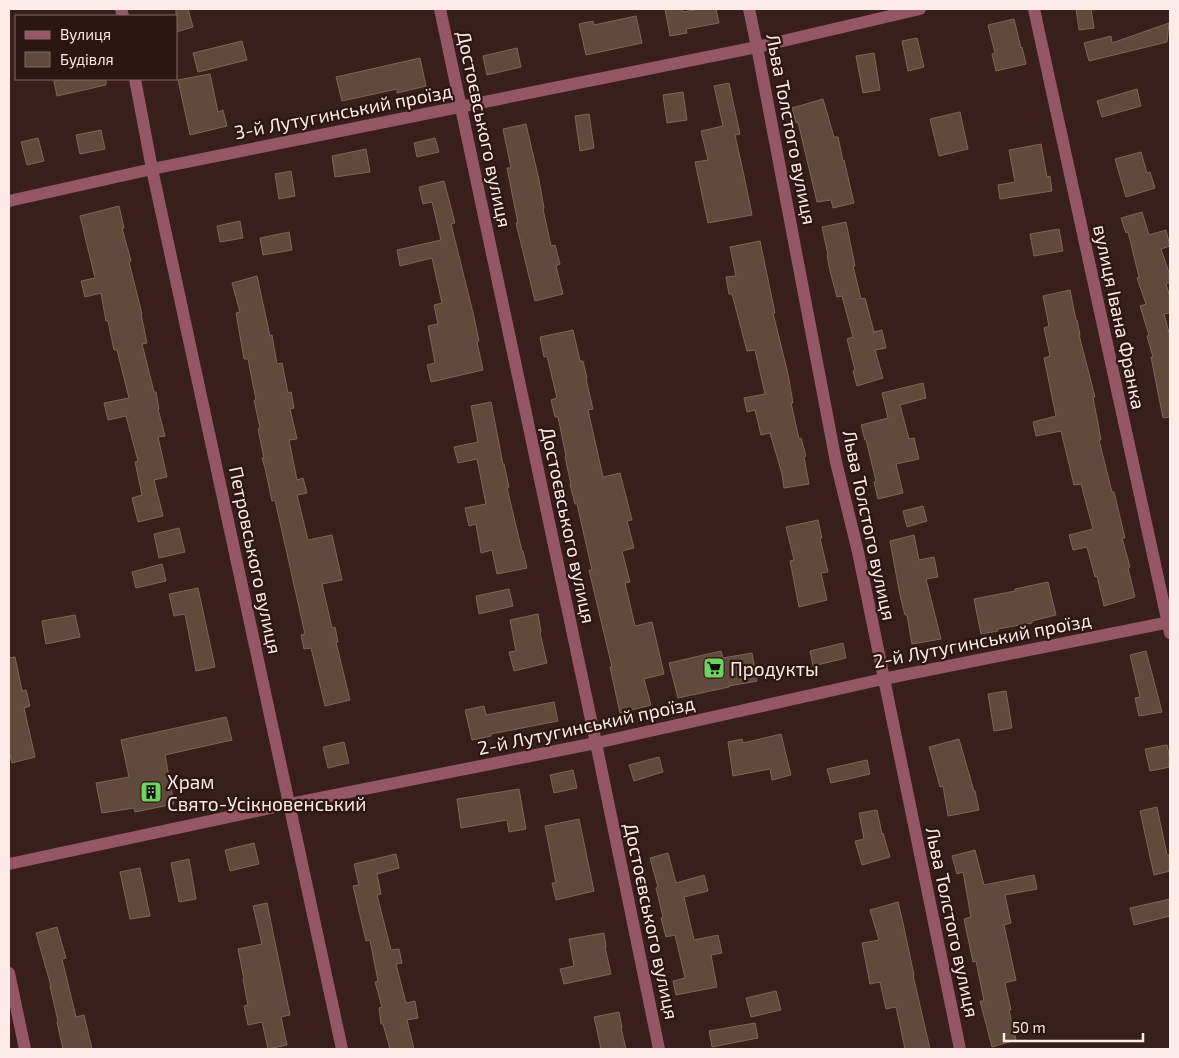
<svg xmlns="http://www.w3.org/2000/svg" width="1179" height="1058" viewBox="0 0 1179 1058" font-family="'Exo 2',sans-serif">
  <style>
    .building { fill: #61493b; stroke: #7f6658 }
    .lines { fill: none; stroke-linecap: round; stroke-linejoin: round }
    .street { stroke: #955763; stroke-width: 12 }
    .labels { text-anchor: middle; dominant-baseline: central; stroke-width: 4.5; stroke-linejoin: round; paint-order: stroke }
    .street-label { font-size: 19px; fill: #fdebe8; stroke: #2d1612 }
    .poi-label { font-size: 19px; fill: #fdebe8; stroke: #2d1612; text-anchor: start }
  </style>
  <rect width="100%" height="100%" fill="#381f1b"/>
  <path class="building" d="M176,9H188L193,27L176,32Z
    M665,9H682L683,12L699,9H716L719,23L686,29L687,33L670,36Z
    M1076,9H1091L1094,28L1079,30Z
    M636,16L642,43L586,55L579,24L593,21L594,25Z
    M1014,19L1021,48L1022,47L1026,64L996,71L992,54L995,53L988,25Z
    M1169,23L1167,42L1089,61L1084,43L1111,36L1112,43Z
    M917,38L924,67L908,71L902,41Z
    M242,41L247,60L198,72L193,53Z
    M517,48L521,67L487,75L483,56Z
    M874,53L880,90L863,93L856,56Z
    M420,58L426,86L397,93V89L342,101L336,77Z
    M210,74L218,112L223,110L227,126L190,135L178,80Z
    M62,79H106V85L57,96L54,81Z
    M729,83L740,134L735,135L744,176L752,215L708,223L695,162L708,160L701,131L723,126L714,86Z
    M1137,89L1141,106L1102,117L1097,101Z
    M683,92L687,120L667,123L663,95Z
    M823,99L834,137H838L843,161L844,160L854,203L833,208L831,200L817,202L798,122L796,123L792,108Z
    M960,112L968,149L939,156L930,119Z
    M589,114L594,148L580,151L575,116Z
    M526,124L539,180L544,208L543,209L551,246L555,245L560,264L556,266L563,294L535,301L516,223H518L507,168H511L503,129Z
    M101,130L105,149L80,154L76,135Z
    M38,138L44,161L27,165L21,142Z
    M435,138L439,152L417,157L414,143Z
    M1041,144L1047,177L1050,176L1052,191L1000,199L998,185L1015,182L1009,150Z
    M366,149L370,172L335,177L332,156Z
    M1141,152L1147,173L1150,172L1155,188L1126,197L1115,159Z
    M291,171L295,196L279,199L275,174Z
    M444,181L455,223L451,224L474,317L479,341L477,342L483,370L431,382L427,365L435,363L428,326L438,324L434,305L442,303L432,258L400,266L397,250L441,240L432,202L423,204L419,187Z
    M119,206L124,228H122L131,261L129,262L142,314H141L147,343L142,344L154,392H156L159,409H158L165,436L158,437L167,477L154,480L163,516L138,522L132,498L142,495L135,462L138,461L126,416L108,420L104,403L129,398L117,350H114L108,321H106L101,293L85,297L81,281L95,278L80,216Z
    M1142,212L1149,235L1166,230L1170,246L1161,249L1170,275V282L1166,284L1170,297V313L1164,314L1170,336V417L1163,418L1151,357H1153L1147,336L1149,335L1140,306L1146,304L1137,278L1139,277L1128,232L1126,233L1121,218Z
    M240,221L243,238L220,242L217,226Z
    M846,222L855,266H853L861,299L865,298L874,332L882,330L886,348L875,350L883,378L857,386L853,371L855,370L847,339L853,337L842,296L837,297L830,271L827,255H828L822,227Z
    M1059,229L1063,251L1034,256L1030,234Z
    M289,232L292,250L263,255L260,238Z
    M760,241L775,313H773L788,374L793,403H791L799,439L801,438L806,456L804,457L809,484L784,488L782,474L770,433L761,435L755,410L747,412L744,398L765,394L755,350L747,351L732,294H729L726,277L736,276L730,247Z
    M257,276L270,336L272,335L277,364L282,363L288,393L291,392L294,408L290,409L297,439L289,440L297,480L303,478L307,493L297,495L308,540L332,535L342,580L322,584L332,628L335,627L338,642H336L350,700L325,706L311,648L304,649L301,635L305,634L275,500L272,501L265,468L262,458H264L258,429L260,428L254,400H256L248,359H244L236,313L240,312L232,283Z
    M1070,290L1076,320H1077L1080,335H1079L1095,397H1093L1101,440H1099L1112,492H1114L1125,538H1122L1130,567L1128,568L1135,597L1104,606L1097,576L1095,577L1087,547L1073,550L1069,535L1093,529L1081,484L1074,485L1061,431L1036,436L1033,422L1056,416L1044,358L1050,356L1044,328L1049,326L1043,296Z
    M573,330L580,361H583L587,378L586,379L593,409L588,410L603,477L620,473L632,520L627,521L634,548L622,551L630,582L625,583L635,626L652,622L664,674L644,679L651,705L620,713L610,667H612L589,570H592L577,504H575L570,485L571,484L565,457L566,456L558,417H555L551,400L557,398L547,356L544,357L540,337Z
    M923,383L926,398L900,405L909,439L914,438L919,459L896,464L903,493L878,499L874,482L876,481L866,440H865L861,425L888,418L882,393Z
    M491,402L503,464H504L509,487L507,488L522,551H523L527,568L497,574L492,550L481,553L476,524L469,526L465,508L486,504L477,459L458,463L454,447L478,442L471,406Z
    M923,506L927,521L907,527L903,511Z
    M818,520L822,538H820L828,572L821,573L827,600L799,607L790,561L794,560L786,527Z
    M179,528L185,552L159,558L154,534Z
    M914,535L919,560L934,557L938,577L926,579L941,639L912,644L907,615H905L900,595L890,541Z
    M162,564L166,581L136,588L132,572Z
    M1048,582L1056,615L1032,621V623L997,629L998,631L981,634L974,599L1015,591V589Z
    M198,588L215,667L196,671L185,614L174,616L169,594Z
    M509,589L513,606L479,614L476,596Z
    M538,614L541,632L540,633L547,663L514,671L509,652L516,651L510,620Z
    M75,615L80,637L46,644L42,621Z
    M843,643L846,658L813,666L810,651Z
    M721,651L723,658L752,653L757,681L729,686V687L678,698L669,663Z
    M1146,651L1162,712L1139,716L1135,698L1140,697L1130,655Z
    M15,657L22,691L26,690L30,706L24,708L35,757L12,763L9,752V658Z
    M1006,691L1012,728L994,731L988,694Z
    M554,702L558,721L491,734V736L472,740L465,710L484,706L486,715Z
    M226,717L232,740L165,755L174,804L135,812L134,808L102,813L96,783L129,777L121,740Z
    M781,734L791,775L772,780L770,769L733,776L728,742L742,739L743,743Z
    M959,739L974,791H975L979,810L948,816L943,786L940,787L929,747Z
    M344,742L349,763L328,768L323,747Z
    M1167,745L1170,757V767L1150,771L1145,749Z
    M659,757L663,772L634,781L629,765Z
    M867,760L870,774L831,783L827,769Z
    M573,770L577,788L554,793L550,775Z
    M519,789L526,829L509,832L507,820L461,828L457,799Z
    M1157,807L1167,855H1170V871L1154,875L1140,811Z
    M877,810L882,834L883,833L890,857L862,865L855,841L864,839L859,813Z
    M579,819L594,891L556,900L552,883H556L545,826Z
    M254,843L259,864L230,871L225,850Z
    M975,850L984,885L1034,875L1037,889L1005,895L1011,923L1004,925L1016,980L1005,983L1011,1010H1009L1016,1040L992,1047L980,1001H984L976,961L973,962L964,919L971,917L963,872L957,874L952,856Z
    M668,853L676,883L704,875L708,891L684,897L694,940L718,935L722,953L711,955L717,987L676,995L673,981L685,978L675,935L666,937L661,918L663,917L656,888L658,887L650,858Z
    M396,854L399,868L377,874L381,894L377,895L391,950L399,949L402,963L396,964L406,1003L415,1001L418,1018L407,1020L414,1049H390L383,1024H381L379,1008L382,1007L375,982L378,981L370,940L366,941L353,886L359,885L354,864Z
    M189,859L196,899L179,902L171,863Z
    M140,868L150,916L130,919L120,872Z
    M1170,899V916L1134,925L1130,908Z
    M898,902L903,923L914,975H913L930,1049H905L896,1007L886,1009L880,982L870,984L862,943L879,940L870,910Z
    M267,903L290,1015L281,1017L287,1045L268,1049L262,1022L248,1025L244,1006L248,1005L243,979H244L238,949L262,944L253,906Z
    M57,927L66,958L62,959L76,1017L84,1015L92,1049H63L57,1022L58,1021L50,986H51L36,933Z
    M604,933L606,947H605L611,974L564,984L560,969L574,966L569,939Z
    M776,991L781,1010L751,1017L746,998Z
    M619,1012L622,1028H621L626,1049H601L594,1017Z
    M755,1023L758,1038L712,1047L709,1031Z"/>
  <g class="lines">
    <path class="street" d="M121,9L123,16
      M440,9L596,743L659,1049
      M749,9L757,47L836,462L858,552L960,1049
      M1034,9L1170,633
      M135,79L152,169L342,1049
      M9,201L152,169L757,47L920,9
      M9,864L289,804L596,743L883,679L1170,622
      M9,973L25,1049"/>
  </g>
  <defs>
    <g id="supermarket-square" transform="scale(1.125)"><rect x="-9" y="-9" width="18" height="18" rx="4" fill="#6fd35f" stroke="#2d1612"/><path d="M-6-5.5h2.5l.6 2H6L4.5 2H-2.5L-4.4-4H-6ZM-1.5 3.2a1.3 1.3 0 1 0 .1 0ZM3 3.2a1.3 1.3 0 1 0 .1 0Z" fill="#111"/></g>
    <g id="building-square" transform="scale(1.125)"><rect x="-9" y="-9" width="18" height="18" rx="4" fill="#6fd35f" stroke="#2d1612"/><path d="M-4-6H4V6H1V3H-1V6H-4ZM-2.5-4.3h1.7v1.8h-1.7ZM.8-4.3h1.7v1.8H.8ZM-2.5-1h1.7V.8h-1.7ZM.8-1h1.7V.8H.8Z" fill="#111"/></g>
  </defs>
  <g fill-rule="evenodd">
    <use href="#supermarket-square" x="714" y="668"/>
    <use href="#building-square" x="151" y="792"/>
  </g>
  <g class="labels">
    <g class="street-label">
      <text transform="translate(343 111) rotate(-11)">3-й Лутугинський проїзд</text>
      <text transform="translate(485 129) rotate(78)">Достоєвського вулиця</text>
      <text transform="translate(792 129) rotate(79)">Льва Толстого вулиця</text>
      <text transform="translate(1120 317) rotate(78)">вулиця Івана Франка</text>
      <text transform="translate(569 525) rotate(78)">Достоєвського вулиця</text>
      <text transform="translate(870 525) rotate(78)">Льва Толстого вулиця</text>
      <text transform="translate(256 560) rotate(78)">Петровського вулиця</text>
      <text transform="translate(982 640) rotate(-11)">2-й Лутугинський проїзд</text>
      <text transform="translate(586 725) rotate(-12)">2-й Лутугинський проїзд</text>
      <text transform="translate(652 921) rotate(78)">Достоєвського вулиця</text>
      <text transform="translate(953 922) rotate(78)">Льва Толстого вулиця</text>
    </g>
    <g class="poi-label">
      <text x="730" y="668">Продукты</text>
      <text x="167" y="781">Храм<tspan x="167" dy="22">Свято-Усікновенський</tspan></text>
    </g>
  </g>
  <rect width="1179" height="1058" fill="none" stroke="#fdebe8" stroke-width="20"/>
  <rect x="15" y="15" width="162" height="65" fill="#2d1612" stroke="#806b68"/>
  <rect x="25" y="31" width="25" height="8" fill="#955763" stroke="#806b68"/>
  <text x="60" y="40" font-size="15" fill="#fdebe8">Вулиця</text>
  <rect x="25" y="52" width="25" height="15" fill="#61493b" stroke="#806b68"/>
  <text x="60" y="65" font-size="15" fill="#fdebe8">Будівля</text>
  <path d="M1004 1033v8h139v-8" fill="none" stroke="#fdebe8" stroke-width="2.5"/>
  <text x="1012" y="1033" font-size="15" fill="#fdebe8" stroke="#2d1612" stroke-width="4" paint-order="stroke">50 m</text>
</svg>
